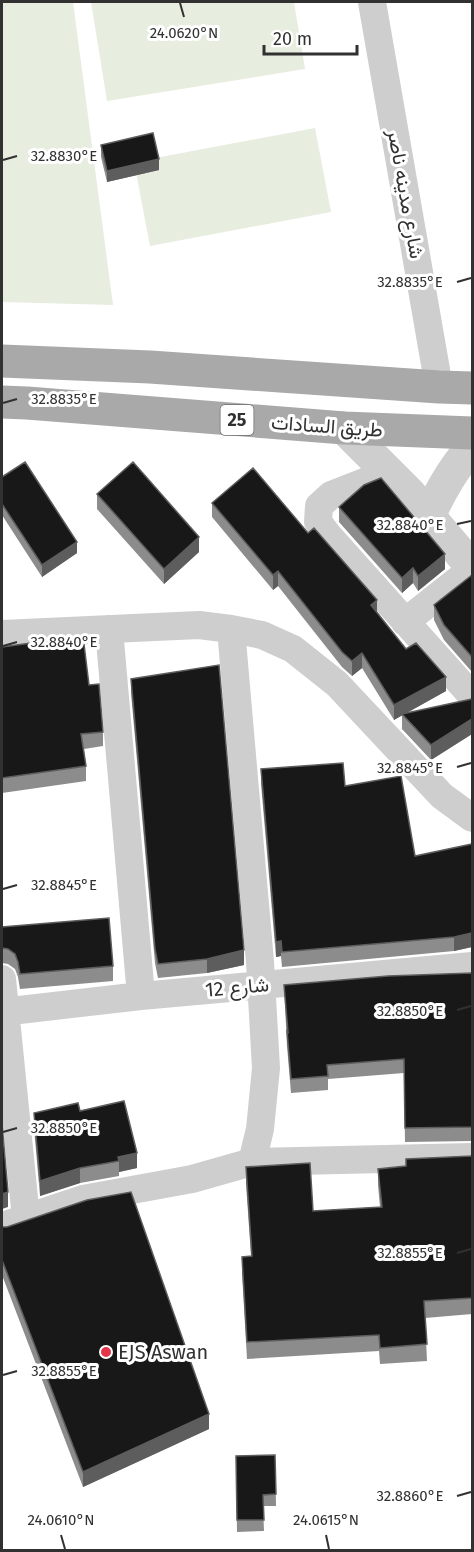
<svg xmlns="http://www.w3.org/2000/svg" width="474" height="1552" viewBox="0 0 474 1552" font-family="'Fira Sans',Vazirmatn,sans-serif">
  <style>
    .green { fill: #e7eddf }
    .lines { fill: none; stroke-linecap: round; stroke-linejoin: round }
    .minor { stroke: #cecece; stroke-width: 28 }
    .tertiary { stroke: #cecece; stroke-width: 33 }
    .primary { stroke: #a9a9a9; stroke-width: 33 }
    .wall { fill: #8c8c8c }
    .shaded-wall { fill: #5d5d5d }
    .building { fill: #181818; stroke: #5d5d5d; stroke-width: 1.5 }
    .ticks { fill: none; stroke: #313131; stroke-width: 2 }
    .poi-dot { fill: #e5354a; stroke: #fff; stroke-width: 2 }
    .labels { text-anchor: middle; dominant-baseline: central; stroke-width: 6; stroke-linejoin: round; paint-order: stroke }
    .shield { fill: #fff; stroke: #6f6f6f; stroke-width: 1.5 }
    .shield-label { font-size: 18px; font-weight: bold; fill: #313131 }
    .street-label { font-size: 20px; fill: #313131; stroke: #fff }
    .poi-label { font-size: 20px; fill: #313131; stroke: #fff; text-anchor: start }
    .ticks-label { font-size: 15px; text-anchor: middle; fill: #313131; stroke: #fff; stroke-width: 6; stroke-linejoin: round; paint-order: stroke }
  </style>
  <rect width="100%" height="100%" fill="#fff"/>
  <path class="green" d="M2,2H73L113,305L2,302Z
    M91,2H294L305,69L107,101Z
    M315,128L331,212L150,246L134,162Z"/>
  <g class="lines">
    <path class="minor" d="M372,2L439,387
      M390,472L331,495L319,506L318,522L328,535L472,696
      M405,622L472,569
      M109,629L141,996
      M2,634L199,625L231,629L262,635L293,649L337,684L442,796L472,818
      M2,979L26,1218
      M2,1012L141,996L472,966
      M252,1162L472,1157
      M2,1226L83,1199L192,1179L252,1162L260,1129L266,1068L260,962L231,629"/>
    <path class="tertiary" d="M344,428L410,494L472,567
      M429,516C440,492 453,467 472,448"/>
    <path class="primary" d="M2,361L150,367L439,387L472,388
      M2,402L27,403L344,428L472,433"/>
  </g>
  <path class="wall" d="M101,145L159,170L107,182L101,157Z
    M2,477L77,553L42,577L2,515Z
    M97,494L199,552L164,584L97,509Z
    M212,503L308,533L377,612L406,649L446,691L405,714L472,699V734L431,760L402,729V715L394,720L362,668L352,676L342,667L278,586L273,590L212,517Z
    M339,507L445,569L418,591L413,583L402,593L339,522Z
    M472,575V672L444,640L434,620V605Z
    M2,647L89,685L103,732V746L84,749L86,766V781L2,793Z
    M131,679L244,965L207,973L158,978L155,963L131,693Z
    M261,769L345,786L415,856L472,844V947L454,951L282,967L281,956L276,957L261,784Z
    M2,927L113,966V981L20,989L18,977L15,969L8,964L2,963Z
    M472,973V1141L405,1142L404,1073L328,1079V1090L291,1093L287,1046L284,985Z
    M80,1111L137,1168L119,1172V1176L80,1183L40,1196L34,1128V1113Z
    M472,1156V1314L425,1318L427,1361L380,1364L379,1351L247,1359L242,1273V1257L251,1256L246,1184V1167L313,1211L380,1207L378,1185V1169L406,1166Z
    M2,1227L209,1429L83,1487L2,1275Z
    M275,1455L276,1506H263L264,1531L237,1532L236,1456Z"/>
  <path class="shaded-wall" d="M159,159V170L107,182V171Z
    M199,537V552L164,584V569Z
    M77,542V553L42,577V565Z
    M445,554V569L418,591V576Z
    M413,568V583L402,593V578Z
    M278,571V586L273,590V575Z
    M377,600V615L371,605Z
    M362,653V668L352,676V661Z
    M446,677V691L394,720V705Z
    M472,719V734L431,760V745Z
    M472,933V947L454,951V937Z
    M281,941V956L276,957V942Z
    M244,950V965L207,973V959Z
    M137,1153V1168L119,1172V1161L118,1157Z
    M80,1168V1183L40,1196V1181Z
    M8,1192V1207L2,1209V1194Z
    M209,1414V1429L83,1487V1472Z"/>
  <path class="building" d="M153,133L159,159L107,171L101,145Z
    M25,462L77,542L42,565L2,504V477Z
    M133,462L199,537L164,569L97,494Z
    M253,468L308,533L314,528L377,600L371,605L406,649L416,643L446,677L394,705L362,653L352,661L342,652L278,571L273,575L212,503Z
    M381,478L445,554L418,576L413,568L402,578L339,507L364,485Z
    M472,575V657L444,625L434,605Z
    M83,636L89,685L99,684L103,732L81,734L86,766L2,778V647Z
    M219,665L244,950L207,959L158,964L155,949L131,679Z
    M472,699V719L431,745L402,714Z
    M343,763L345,786L401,776L415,856L472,844V933L454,937L282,952L281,941L276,942L261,769Z
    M109,918L113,966L20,974L18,962L15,954L8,949L2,948V927Z
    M472,973V1127L405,1128L404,1059L327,1065L328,1076L291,1079L287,1031L288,1032L284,985L388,976Z
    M124,1101L137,1153L118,1157L119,1161L80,1168L40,1181L34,1113L78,1103L80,1111Z
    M2,1124L8,1192L2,1194Z
    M472,1156V1298L424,1301L427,1344L380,1348L379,1335L247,1342L242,1257L252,1256L246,1167L310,1163L313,1211L382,1207L378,1169L406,1166V1159Z
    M131,1192L209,1414L83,1472L2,1260V1227H7L87,1200Z
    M275,1455L276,1494L263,1495L264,1520H237L236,1456Z"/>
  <path class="ticks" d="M180,3L184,17M3,160L17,156M457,282L471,278M3,403L17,399M457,524L471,521M3,646L17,642M457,767L471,763M3,889L17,885M457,1010L471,1006M3,1132L17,1128M457,1253L471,1249M3,1375L17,1371M457,1496L471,1492M61,1535L65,1549M326,1535L329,1549"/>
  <circle class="poi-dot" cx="106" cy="1352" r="6"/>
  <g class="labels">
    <rect class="shield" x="220.5" y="405" width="33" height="30" rx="4.5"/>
    <g class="shield-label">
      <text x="237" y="420">25</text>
    </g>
    <g class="street-label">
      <text transform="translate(406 194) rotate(80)">شارع مدينه ناصر</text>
      <text transform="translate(327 426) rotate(4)">طريق السادات</text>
      <text transform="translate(237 987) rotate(-5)">شارع 12</text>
    </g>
    <g class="poi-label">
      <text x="118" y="1352">EJS Aswan</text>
    </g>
  </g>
  <g class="ticks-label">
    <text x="184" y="38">24.0620°N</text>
    <text x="64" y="161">32.8830°E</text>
    <text x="410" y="287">32.8835°E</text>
    <text x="64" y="404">32.8835°E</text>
    <text x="410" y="530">32.8840°E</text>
    <text x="64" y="647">32.8840°E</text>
    <text x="410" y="773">32.8845°E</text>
    <text x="64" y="890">32.8845°E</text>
    <text x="410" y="1016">32.8850°E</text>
    <text x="64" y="1133">32.8850°E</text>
    <text x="410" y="1258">32.8855°E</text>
    <text x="64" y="1376">32.8855°E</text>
    <text x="410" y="1501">32.8860°E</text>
    <text x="61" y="1525">24.0610°N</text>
    <text x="326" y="1525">24.0615°N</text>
  </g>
  <rect width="474" height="1552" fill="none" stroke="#313131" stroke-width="6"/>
  <path d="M264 45v9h93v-9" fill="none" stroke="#313131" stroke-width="3"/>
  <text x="273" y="45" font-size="18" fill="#313131" stroke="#ffffff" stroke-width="4.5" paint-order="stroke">20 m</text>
</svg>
